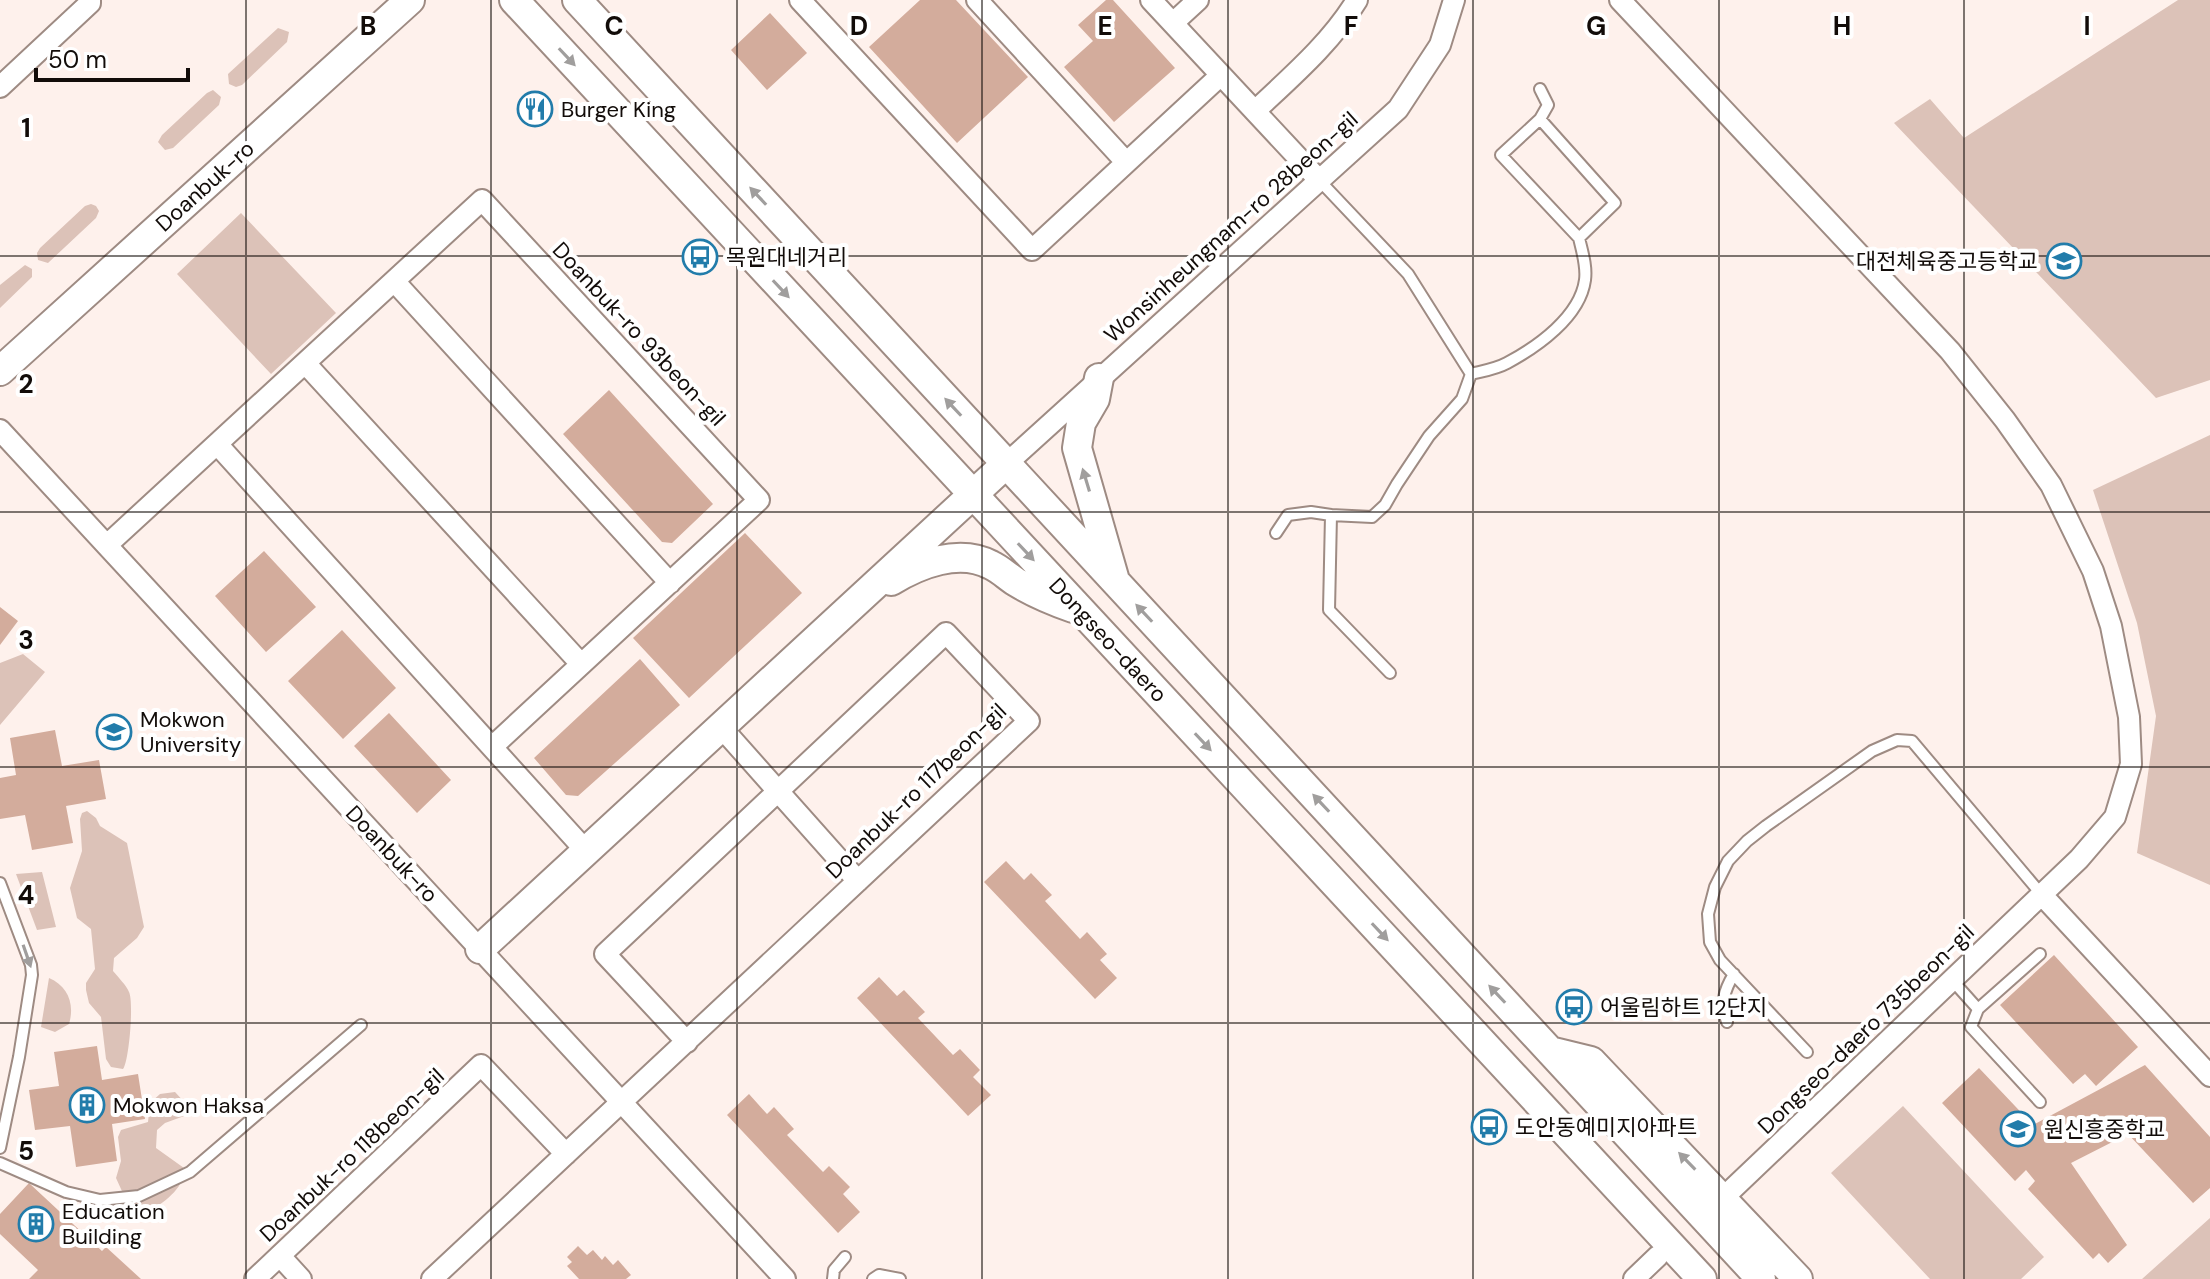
<svg xmlns="http://www.w3.org/2000/svg" width="2210" height="1279" viewBox="0 0 2210 1279" font-family="'DM Sans','Noto Sans KR',sans-serif">
  <style>
    .green { fill: #dcc2b8 }
    .building { fill: #d3ac9c }
    .lines { fill: none; stroke-linecap: round; stroke-linejoin: round }
    .lane-casing { stroke: #9e8b83; stroke-width: 14 }
    .street-casing { stroke: #9e8b83; stroke-width: 24 }
    .secondary-casing { stroke: #9e8b83; stroke-width: 32 }
    .lane { stroke: #fff; stroke-width: 10 }
    .street { stroke: #fff; stroke-width: 20 }
    .secondary { stroke: #fff; stroke-width: 28 }
    .oneway { fill: #a09e9d }
    .grid { fill: none; stroke: #120c09; stroke-width: 2; stroke-opacity: 0.55 }
    .labels { text-anchor: middle; dominant-baseline: central; stroke-width: 8; stroke-linejoin: round; paint-order: stroke }
    .poi-label { font-size: 22px; fill: #120c09; stroke: #fff; text-anchor: start }
    .street-label { font-size: 22px; fill: #120c09; stroke: #fff }
    .grid-label { font-size: 26px; text-anchor: middle; font-weight: bold; fill: #120c09; stroke: #fff; stroke-width: 8; stroke-linejoin: round; paint-order: stroke }
  </style>
  <rect width="100%" height="100%" fill="#fef1ec"/>
  <path class="green" d="M2178,0H2210V380L2156,398L1894,123L1930,99L1964,138Z
    M278,28L289,32L287,42L242,85L236,87L229,84L228,74Z
    M213,90L221,97L219,105L173,148L165,150L158,142L162,135L207,93Z
    M91,204L96,206L99,211L96,218L48,263L38,260L37,253L40,248L85,206Z
    M241,213L336,313L271,374L177,274Z
    M25,265L32,269V277L0,308V285Z
    M2210,435V885L2137,853L2156,716L2137,623L2093,490Z
    M23,654L45,672L0,725V663Z
    M87,811L96,818L100,826L127,843L144,927L137,938L114,958L113,971C118,977 126,985 129,992C134,1002 129,1062 123,1069L111,1067L106,1059L101,1017L89,1003L86,990V983L95,969L91,929L77,918L70,888L82,851L80,819L82,813Z
    M42,872L56,927L37,930L16,874Z
    M49,978C68,986 75,1004 69,1024L55,1032L41,1027Z
    M175,1092L187,1105V1115L165,1123L157,1130L156,1148L184,1168C185,1189 163,1202 148,1213L131,1211L116,1178L121,1161L118,1137L121,1130L148,1122L150,1103L160,1094Z
    M1903,1106L2044,1257L2021,1279H1930L1831,1173Z
    M2210,1218V1279H2142Z"/>
  <path class="building" d="M920,0H956L1028,77L957,143L869,47Z
    M1106,0H1113L1175,68L1114,122L1064,67L1093,41L1078,25Z
    M770,13L807,53L767,90L731,50Z
    M609,390L713,504L672,543L662,542L563,434Z
    M745,533L802,593L689,698L633,638Z
    M264,551L316,607L266,652L215,596Z
    M0,607L18,621L0,645Z
    M342,630L396,688L343,739L288,681Z
    M640,659L680,705L578,796L566,795L534,758Z
    M389,713L451,780L417,813L354,746Z
    M55,730L62,766L99,760L106,799L66,806L73,843L32,850L25,815L0,819V778L16,775L10,738Z
    M1006,861L1024,880L1031,873L1052,895L1045,901L1080,939L1087,932L1107,954L1100,960L1117,978L1095,999L984,882Z
    M2054,955L2138,1047L2096,1086L2085,1074L2073,1084L2000,1005Z
    M879,977L897,996L904,990L925,1012L918,1018L953,1055L960,1049L980,1070L973,1077L991,1095L968,1116L857,998Z
    M97,1046L102,1080L138,1074L145,1119L112,1124L117,1161L76,1167L70,1126L35,1130L29,1090L59,1086L54,1052Z
    M2145,1065L2210,1137V1188L2193,1203L2128,1134L2071,1163L2127,1245L2108,1263L2099,1253L2093,1259L2028,1189L2035,1181L2026,1170L2015,1181L1942,1103L1979,1068L2033,1125Z
    M749,1094L767,1114L774,1107L794,1129L787,1135L823,1172L829,1166L850,1187L843,1194L860,1212L838,1233L727,1115Z
    M29,1183L102,1251L106,1247L141,1279H29L38,1270L0,1234V1214Z
    M578,1246L587,1255L593,1250L602,1260L605,1256L613,1265L618,1260L631,1275L626,1279H579L567,1266L572,1262L567,1257Z"/>
  <g class="lines">
    <g class="lane-casing">
      <path id="lane" d="M1540,119L1548,105L1540,89
        M1319,180L1408,274L1471,374L1462,399L1429,436L1397,484L1385,505L1372,517L1331,515L1329,610L1390,673
        M1471,374C1483,371 1496,369 1507,363C1537,347 1580,317 1585,280C1587,266 1582,251 1579,238L1615,203L1540,119L1501,155L1579,238
        M1276,533L1288,515L1311,512L1331,515
        M0,883L31,965L32,975L19,1057L0,1148
        M1952,980L1978,1009L1971,1027L2040,1102
        M1978,1009L2040,954
        M1727,1022C1721,1003 1723,992 1734,974
        M1807,1052L1720,960L1710,942L1708,914L1715,887L1728,861L1747,841L1766,826L1872,751L1897,740L1912,741L2042,895
        M0,1163L66,1192L100,1200L139,1196L190,1172L361,1025
        M833,1279L834,1270L845,1257
        M873,1279L879,1275L900,1279"/>
    </g>
    <g class="street-casing">
      <path id="street" d="M800,0L1032,250L1221,75
        M977,0L1126,162
        M1151,0L1319,180
        M1620,0L1950,351L2005,420L2051,485L2093,571L2111,626L2129,717L2131,764L2115,817L2079,859L1723,1198
        M1173,23L1198,0
        M0,87L90,3V0
        M1255,111C1291,77 1331,43 1357,0
        M394,281L670,583
        M305,363L581,664
        M0,430L785,1279
        M217,444L586,851
        M1006,464L1398,109L1440,45L1454,0
        M107,545L482,200L759,500L492,747
        M721,727L858,881
        M2042,895L2210,1076
        M280,1256L301,1279
        M255,1279L481,1065L566,1154
        M432,1279L1029,721L946,633L605,954L687,1042
        M1634,1279L1658,1256"/>
    </g>
    <g class="secondary-casing">
      <path id="secondary" d="M514,0L1702,1279
        M577,0L1761,1279
        M0,371L410,0
        M1099,378L1095,399L1081,423L1077,448L1114,577
        M891,581C919,564 959,548 991,565C1000,569 1008,577 1016,582C1034,593 1053,601 1073,608
        M480,949L1006,464
        M1550,1051L1591,1061L1798,1279"/>
    </g>
    <use href="#lane" class="lane"/>
    <use href="#street" class="street"/>
    <use href="#secondary" class="secondary"/>
  </g>
  <defs><path id="oneway-solid" d="M-6-.8H1V-3.2L6.5 0L1 3.2V.8H-6Z" transform="scale(2)"/></defs>
  <g class="oneway">
    <use href="#oneway-solid" transform="translate(567 57) rotate(47)"/>
    <use href="#oneway-solid" transform="translate(758 196) rotate(-133)"/>
    <use href="#oneway-solid" transform="translate(781 289) rotate(47)"/>
    <use href="#oneway-solid" transform="translate(953 407) rotate(-133)"/>
    <use href="#oneway-solid" transform="translate(1086 480) rotate(-107)"/>
    <use href="#oneway-solid" transform="translate(1026 552) rotate(47)"/>
    <use href="#oneway-solid" transform="translate(1144 613) rotate(-133)"/>
    <use href="#oneway-solid" transform="translate(1203 742) rotate(47)"/>
    <use href="#oneway-solid" transform="translate(1321 803) rotate(-133)"/>
    <use href="#oneway-solid" transform="translate(1380 932) rotate(47)"/>
    <use href="#oneway-solid" transform="translate(27 956) rotate(71)"/>
    <use href="#oneway-solid" transform="translate(1497 994) rotate(-133)"/>
    <use href="#oneway-solid" transform="translate(1687 1161) rotate(-134)"/>
  </g>
  <path class="grid" d="M246,0V1279M491,0V1279M737,0V1279M982,0V1279M1228,0V1279M1473,0V1279M1719,0V1279M1964,0V1279M0,256H2210M0,512H2210M0,767H2210M0,1023H2210"/>
  <defs>
    <g id="restaurant-ring" transform="scale(1.8)"><circle r="9.5" fill="#fff" stroke="#227caa" stroke-width="1.5"/><path d="M-5-6h1v4h1v-4h1v4h1v-4h1v5L-1.5 .5V6h-2V.5L-5-1ZM5-6V6H3V1.5H1.5Q1.5-4 5-6Z" fill="#227caa"/></g>
    <g id="bus-ring" transform="scale(1.8)"><circle r="9.5" fill="#fff" stroke="#227caa" stroke-width="1.5"/><path d="M-5-6H5V4H4V6H2V4H-2V6H-4V4H-5ZM-3.5-4V0h7V-4ZM-3.5 1.2v1.5H-2V1.2ZM2 1.2v1.5H3.5V1.2Z" fill="#227caa"/></g>
    <g id="school-ring" transform="scale(1.8)"><circle r="9.5" fill="#fff" stroke="#227caa" stroke-width="1.5"/><path d="M0-5L7-2L0 1L-7-2ZM-4 1L0 2.5L4 1V4Q0 6-4 4Z" fill="#227caa"/></g>
    <g id="university-ring" transform="scale(1.8)"><circle r="9.5" fill="#fff" stroke="#227caa" stroke-width="1.5"/><path d="M0-5L7-2L0 1L-7-2ZM-4 1L0 2.5L4 1V4Q0 6-4 4Z" fill="#227caa"/></g>
    <g id="building-ring" transform="scale(1.8)"><circle r="9.5" fill="#fff" stroke="#227caa" stroke-width="1.5"/><path d="M-4-6H4V6H1V3H-1V6H-4ZM-2.5-4.3h1.7v1.8h-1.7ZM.8-4.3h1.7v1.8H.8ZM-2.5-1h1.7V.8h-1.7ZM.8-1h1.7V.8H.8Z" fill="#227caa"/></g>
  </defs>
  <g fill-rule="evenodd">
    <use href="#restaurant-ring" x="535" y="109"/>
    <use href="#bus-ring" x="700" y="257"/>
    <use href="#school-ring" x="2064" y="261"/>
    <use href="#university-ring" x="114" y="732"/>
    <use href="#bus-ring" x="1574" y="1007"/>
    <use href="#building-ring" x="87" y="1105"/>
    <use href="#bus-ring" x="1489" y="1127"/>
    <use href="#school-ring" x="2018" y="1129"/>
    <use href="#building-ring" x="36" y="1224"/>
  </g>
  <g class="labels">
    <g class="poi-label">
      <text x="561" y="109">Burger King</text>
      <text x="726" y="257">목원대네거리</text>
      <text x="2038" y="261" text-anchor="end">대전체육중고등학교</text>
      <text x="140" y="719">Mokwon<tspan x="140" dy="25">University</tspan></text>
      <text x="1600" y="1007">어울림하트 12단지</text>
      <text x="113" y="1105">Mokwon Haksa</text>
      <text x="1515" y="1127">도안동예미지아파트</text>
      <text x="2044" y="1129">원신흥중학교</text>
      <text x="62" y="1211">Education<tspan x="62" dy="25">Building</tspan></text>
    </g>
    <g class="street-label">
      <text transform="translate(205 186) rotate(-42)">Doanbuk-ro</text>
      <text transform="translate(1231 227) rotate(-42)">Wonsinheungnam-ro 28beon-gil</text>
      <text transform="translate(639 334) rotate(47)">Doanbuk-ro 93beon-gil</text>
      <text transform="translate(1108 640) rotate(47)">Dongseo-daero</text>
      <text transform="translate(916 791) rotate(-44)">Doanbuk-ro 117beon-gil</text>
      <text transform="translate(392 854) rotate(47)">Doanbuk-ro</text>
      <text transform="translate(1866 1029) rotate(-44)">Dongseo-daero 735beon-gil</text>
      <text transform="translate(352 1155) rotate(-43)">Doanbuk-ro 118beon-gil</text>
    </g>
  </g>
  <g class="grid-label">
    <text x="368" y="35">B</text>
    <text x="614" y="35">C</text>
    <text x="859" y="35">D</text>
    <text x="1105" y="35">E</text>
    <text x="1351" y="35">F</text>
    <text x="1596" y="35">G</text>
    <text x="1842" y="35">H</text>
    <text x="2087" y="35">I</text>
    <text x="26" y="137">1</text>
    <text x="26" y="393">2</text>
    <text x="26" y="649">3</text>
    <text x="26" y="904">4</text>
    <text x="26" y="1160">5</text>
  </g>
  <path d="M36 68v12h152v-12" fill="none" stroke="#120c09" stroke-width="4"/>
  <text x="48" y="68" font-size="24" fill="#120c09" stroke="#ffffff" stroke-width="6" paint-order="stroke">50 m</text>
</svg>
